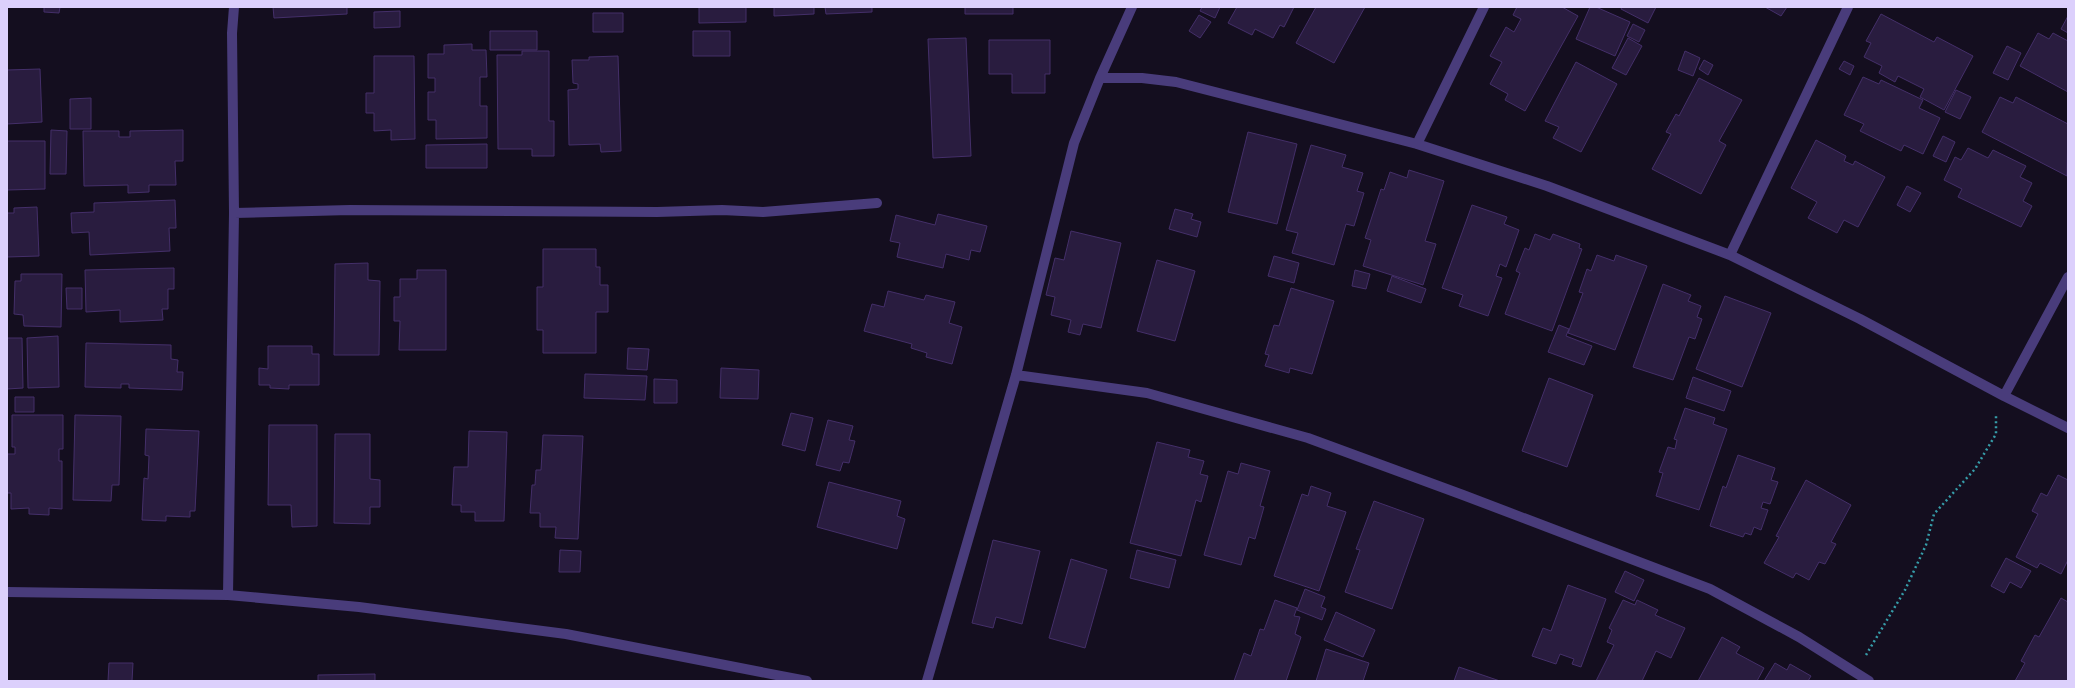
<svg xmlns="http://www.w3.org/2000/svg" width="2075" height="688" viewBox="0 0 2075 688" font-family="'Exo 2',sans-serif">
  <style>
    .building { fill: #291c3f; stroke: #442f69 }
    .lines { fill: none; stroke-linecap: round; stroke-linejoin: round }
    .path { stroke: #369da9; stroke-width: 2.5; stroke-dasharray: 2 3; stroke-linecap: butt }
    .street { stroke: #493c7b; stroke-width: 10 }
  </style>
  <rect width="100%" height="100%" fill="#140e1f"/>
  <path class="building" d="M44,7H60L59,13L44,12Z
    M273,7H347V14L274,18Z
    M699,7H746V22L699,23Z
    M774,7H814V14L774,16Z
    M825,7H872V12L826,14Z
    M965,7H1013V14H965Z
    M1202,7H1220L1215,18L1200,11Z
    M1237,7H1294L1284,27L1280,25L1273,38L1255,29L1252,35L1228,23Z
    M1316,7H1365L1334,63L1296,43Z
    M1517,7H1562L1578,16L1525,111L1505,100L1508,94L1490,84L1502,62L1490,56L1506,27L1514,32L1521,19L1513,15Z
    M1590,7H1596L1630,22L1615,56L1576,39Z
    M1622,7H1656L1648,23L1621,9Z
    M1765,7H1787L1781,16Z
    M400,11V27L374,28V12Z
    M593,13H623V32H593Z
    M1881,14L1934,42L1937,37L1973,56L1944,110L1920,97L1924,89L1898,76L1895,82L1879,73L1882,66L1864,57L1871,43L1866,41Z
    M1199,15L1211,22L1200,38L1189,31Z
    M2068,16V33L2061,29Z
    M1633,24L1645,30L1639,42L1627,36Z
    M490,31H537V50H490Z
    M693,31H730V56H693Z
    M2038,33L2049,39L2053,33L2068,41V92L2020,66Z
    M966,38L971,156L933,158L928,39Z
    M1628,38L1642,46L1626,75L1612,68Z
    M989,40H1050V74H1045V93H1012V74H989Z
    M472,44V50H486L487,77H480V106H487V138L436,139V120H428V92H435V78H428V54H444V45Z
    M2007,46L2021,53L2008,80L1993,73Z
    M522,51H549V121H554V156H532V149H498L497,55H522Z
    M1685,51L1700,58L1693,76L1678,70Z
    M374,56H414L415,139L391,140V130L374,131V113H366V93H374Z
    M618,56L621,151L601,152L600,144L569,145L568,90L578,89V84L573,83L572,60H589V57Z
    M1704,60L1713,65L1708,75L1699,69Z
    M1844,61L1854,66L1850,75L1839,69Z
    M1576,62L1617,84L1581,152L1553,138L1559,127L1545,121Z
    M40,69L42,122L7,124V70Z
    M1863,77L1879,84L1881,80L1923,100L1919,108L1940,118L1923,154L1904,145L1901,151L1860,131L1864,124L1844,115Z
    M1699,78L1742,100L1719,141L1726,145L1701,194L1652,169L1671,134L1666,132L1676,114L1679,116Z
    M1956,90L1971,97L1960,119L1945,112Z
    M2000,97L2013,103L2016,97L2068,124L2067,176L1982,132Z
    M91,98V129H70V99Z
    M51,130L67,131L66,174H50Z
    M183,130V161H175L176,185H149V192L128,193V185L84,186L83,131H119V137H130V131Z
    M1248,132L1297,144L1277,224L1228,212Z
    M1943,136L1955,142L1946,162L1933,156Z
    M1816,140L1846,156L1844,161L1853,165L1855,161L1885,177L1858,227L1844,220L1837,233L1808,218L1817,202L1791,188Z
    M7,141H45V189L7,190Z
    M487,144V168H426V145Z
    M1311,145L1346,155L1342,167L1363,173L1357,191L1364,193L1354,226L1346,224L1334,265L1292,253L1298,233L1286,230Z
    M1968,148L1988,158L1993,150L2026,166L2020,177L2032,183L2023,201L2032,206L2021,227L1958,197L1962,189L1944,180L1955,157L1961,160Z
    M1409,170L1444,181L1425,241L1436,244L1423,285L1363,266L1371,240L1365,238L1381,189L1384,190L1390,172L1407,178Z
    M1907,186L1921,193L1910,212L1897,205Z
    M175,200L176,228H169L170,251L90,255L89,232L72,233L71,213L94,212V203Z
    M1472,205L1507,217L1504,224L1519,230L1506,267L1500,264L1496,276L1502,278L1488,316L1459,306L1463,295L1442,288Z
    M37,207L39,256L7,257V213H14V208Z
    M1175,209L1193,214L1191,219L1201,222L1197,237L1169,229Z
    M938,214L987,226L980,252L971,250L969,260L946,254L943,268L897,257L900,243L890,241L896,215L935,225Z
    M1071,231L1121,243L1101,328L1083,324L1080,335L1068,332L1071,320L1051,315L1055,297L1046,295L1055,258L1064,260Z
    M1535,234L1550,240L1553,234L1580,244L1579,248L1582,249L1552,331L1505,314L1520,273L1516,271L1525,248L1529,250Z
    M543,249H596V267H600V285H608V312H596V353H543V330H537V287H543Z
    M1597,255L1614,261L1616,255L1647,266L1615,350L1568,333L1583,293L1579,292L1587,269L1591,271Z
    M1274,256L1299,263L1294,283L1268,276Z
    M1157,260L1195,271L1175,341L1137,331Z
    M368,263V280L380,281L379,355H334L335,264Z
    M174,268V289H168V309H162L163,320L120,322V310L86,312L85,270Z
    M417,270H446V350H399L400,321H394V297H400V279H417Z
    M1355,270L1370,274L1366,289L1352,286Z
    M21,274H62L61,327L24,326L23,315L14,314L15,281H21Z
    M1392,276L1426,289L1421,303L1387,291Z
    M1663,284L1691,295L1688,301L1701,306L1697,317L1702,319L1695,339L1689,337L1673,380L1633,367Z
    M66,288H82V309H67Z
    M1291,288L1334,301L1312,374L1290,368L1289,373L1265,366L1269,355L1265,354L1274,325L1279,326Z
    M888,291L924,300L926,295L955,302L949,323L962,327L952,364L926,357L927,353L911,348L912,344L864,331L872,304L884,307Z
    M1725,296L1771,313L1742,387L1696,369Z
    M1559,325L1569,329L1566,336L1592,346L1584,365L1548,352Z
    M58,336L59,387L28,388L27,338Z
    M7,338H22L23,388L7,389Z
    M86,343L171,345V359L178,360L177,372H183L182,390L129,388V384H121V388L85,387Z
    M268,346H312V354H319V385H289V389L270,388V385H259V368L268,369Z
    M628,348L649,349L647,370L627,369Z
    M721,368L759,370L758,399L720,398Z
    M585,374L647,376L645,400L584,398Z
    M1693,377L1731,391L1724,411L1686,398Z
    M1549,378L1593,395L1567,467L1522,451Z
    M654,379L677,380V403H654Z
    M15,397H34V412H15Z
    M1685,408L1715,418L1713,424L1727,429L1699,510L1656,496L1663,473L1659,472L1668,447L1675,449L1677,440L1674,439Z
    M791,413L813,418L805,451L782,445Z
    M12,415H63V449H59V461H62V509L49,508V515L29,514V508L11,509V493H7V454H15V447H12Z
    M75,415L121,416L119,485H112L111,501L73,500Z
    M828,420L853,426L849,440L855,441L849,463L843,462L840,471L816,465Z
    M269,425H317V526L292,527L291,505H268Z
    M146,429L199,431L195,511H190V517L166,516V521L142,520L144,478L148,479L149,456L145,455Z
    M469,431L507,432L504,521H475V512H461V505H452L454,467H468Z
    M335,434H370V479L380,480V507H370V524L334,523Z
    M543,435L583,436L578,539L555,538L556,527H540V513H530L532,485H535L536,470H541Z
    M1157,442L1190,450L1188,457L1204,461L1200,474L1208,476L1201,502L1196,500L1181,556L1130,543Z
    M1738,455L1775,468L1771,480L1778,482L1770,504L1763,502L1761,508L1768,510L1761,530L1754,527L1751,535L1745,533L1743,537L1710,526L1723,486L1726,488Z
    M1241,463L1270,471L1260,506L1264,507L1255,539L1249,537L1241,565L1204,555L1228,471L1238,474Z
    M2058,475L2068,480V560L2061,574L2040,563L2037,568L2016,557L2038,514L2032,511L2041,493L2047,496Z
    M1806,480L1851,505L1831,542L1836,544L1825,564L1819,562L1809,580L1796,573L1793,578L1764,563L1779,537L1776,536Z
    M829,482L901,501L897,516L905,519L897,549L817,527Z
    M1311,486L1331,493L1327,506L1346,512L1319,591L1274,576L1302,494L1308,496Z
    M1374,501L1424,519L1392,609L1345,592L1360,550L1356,549Z
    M993,540L1040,551L1022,624L996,617L993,628L972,623Z
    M560,550L581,551L580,572H559Z
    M1137,550L1176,560L1169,588L1130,578Z
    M2006,558L2031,571L2021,588L2010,582L2004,593L1991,586Z
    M1071,559L1107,570L1085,648L1049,638Z
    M1625,571L1644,580L1634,601L1615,592Z
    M1568,585L1606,599L1581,667L1572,664L1574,659L1560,654L1556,664L1532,656L1543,628L1551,631Z
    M1305,589L1325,597L1321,607L1326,609L1322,620L1297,610Z
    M2061,598L2068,602V681H2015L2025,663L2021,661L2035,635L2039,637Z
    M1275,600L1297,608L1294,616L1300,617L1295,634L1301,637L1286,681H1234L1244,653L1251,656L1260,629L1264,630Z
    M1623,600L1635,605L1637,600L1658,610L1655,615L1685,628L1671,658L1656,651L1642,681H1596L1614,645L1607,642L1612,630L1609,628Z
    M1336,612L1375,630L1363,657L1324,640Z
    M1722,637L1740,647L1736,653L1764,668L1757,681H1698Z
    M1326,649L1369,663L1363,681H1316Z
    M109,663H133L132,681H108Z
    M1775,663L1787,670L1790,664L1811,676L1808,681H1764Z
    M1459,667L1500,681H1454Z
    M375,674V681H318V675Z"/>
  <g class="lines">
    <path class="path" d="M1866,655L1905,590L1926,545L1934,514L1975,469L1996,434V414"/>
    <path class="street" d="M1100,78H1142L1176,82L1417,144L1547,186L1730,255L1860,319L2004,396L2068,428
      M1417,144L1484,7
      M234,213L350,210L657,212L722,210L763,212L877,203
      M1730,255L1848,7
      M1016,375L1147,393L1308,438L1463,495L1710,589L1799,637L1869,681
      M2004,396L2068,277
      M7,592L228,595L359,607L566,634L807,681
      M228,595L234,213L232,33L234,7
      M927,681L1016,375L1074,143L1100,78L1132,7"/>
  </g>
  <rect width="2075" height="688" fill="none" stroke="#dcd0fc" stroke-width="16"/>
</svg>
